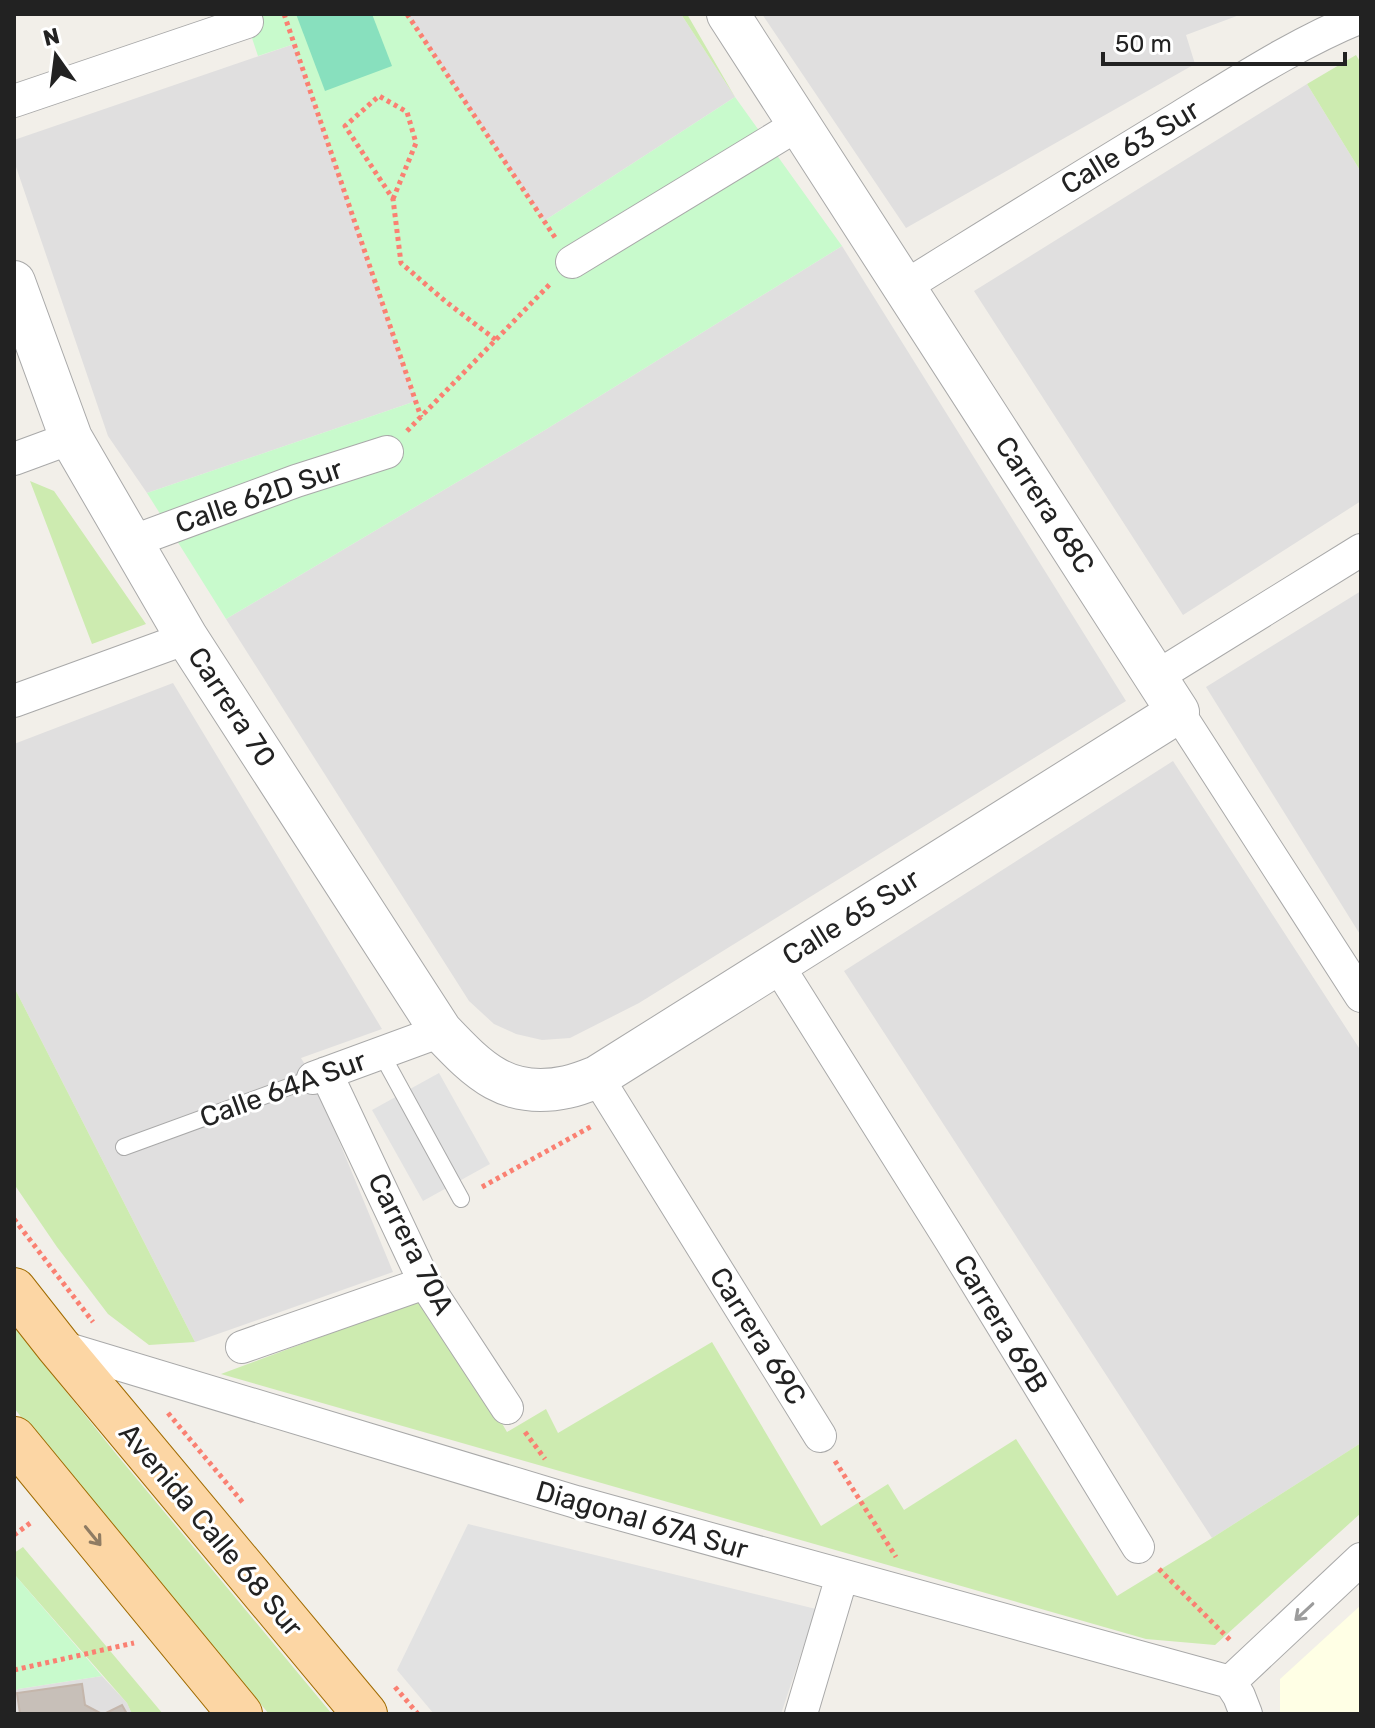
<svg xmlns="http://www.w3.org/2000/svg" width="1375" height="1728" viewBox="0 0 1375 1728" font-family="Rubik,sans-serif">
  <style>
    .residential { fill: #e0dfdf }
    .education { fill: #ffffe5 }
    .grass { fill: #cdebb0 }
    .park { fill: #c8facc }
    .pitch { fill: #88e0be }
    .parking { fill: #e2e2e2 }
    .building { fill: #c7bfb8; stroke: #c4b6ab; stroke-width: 2 }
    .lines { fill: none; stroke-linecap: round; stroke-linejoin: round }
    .service-casing { stroke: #a9a9a9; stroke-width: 18 }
    .minor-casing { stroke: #a9a9a9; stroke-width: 34 }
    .tertiary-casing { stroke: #a9a9a9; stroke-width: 44 }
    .primary-casing { stroke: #a06b00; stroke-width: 46 }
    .path { stroke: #fa8072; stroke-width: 5; stroke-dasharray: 4 4; stroke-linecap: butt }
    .service { stroke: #fff; stroke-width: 16 }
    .minor { stroke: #fff; stroke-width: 32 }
    .tertiary { stroke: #fff; stroke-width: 42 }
    .primary { stroke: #fcd6a4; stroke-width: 44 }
    .oneway { stroke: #8f7c63 }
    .oneway2 { stroke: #9c9c9c }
    .labels { text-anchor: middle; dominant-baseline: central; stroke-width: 6; stroke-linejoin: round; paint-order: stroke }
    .street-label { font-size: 28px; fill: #222; stroke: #fff }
  </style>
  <rect width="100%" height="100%" fill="#f2efe9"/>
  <path class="residential" d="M407,14H681L735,97L544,221Z
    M762,14H1242L1186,35L1195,64L906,228Z
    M294,44L416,401L147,493L108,436L14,161V140Z
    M1307,84L1361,172V501L1183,615L974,291Z
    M842,246L1126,701L639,1003L570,1038L542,1040L516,1034L494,1024L469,1001L226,619L545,430Z
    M1361,591V936L1206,687Z
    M173,683L382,1029L301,1058L313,1078L393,1272L195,1342L14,987V744Z
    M1173,761L1361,1051V1443L1212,1538L844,971Z
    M102,1676L127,1703L132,1714H14V1692L18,1689Z"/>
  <path class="education" d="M1361,1605V1714H1280V1679Z"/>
  <path class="grass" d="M681,14H687L735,97Z
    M1356,55L1361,63V172L1307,84Z
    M30,481L54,491L146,624L92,644Z
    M14,987L195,1342L149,1345L108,1314L57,1247L14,1184Z
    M428,1297L507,1432L546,1409L558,1433L712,1342L821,1526L888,1484L904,1510L1016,1439L1117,1596L1212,1538L1361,1443V1513L1215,1645L1146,1639L221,1374Z
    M14,1327L117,1455L332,1714H269L75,1484L14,1408Z
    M23,1547L163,1714H132L127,1703L14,1574V1553Z"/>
  <path class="park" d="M244,14H407L544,221L735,97L842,246L545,430L226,619L147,493L416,401L294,44L258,56Z
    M14,1574L102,1676L18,1689L14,1692Z"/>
  <path class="pitch" d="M296,14H372L392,66L325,91Z"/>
  <path class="parking" d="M439,1073L490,1164L423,1201L372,1110Z
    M468,1524L816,1609L781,1714H434L397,1670Z"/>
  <path class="building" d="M82,1684L85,1705L102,1714H20L17,1693Z
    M122,1705L127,1714H104Z"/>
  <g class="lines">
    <g class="service-casing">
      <path id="service" d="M381,1053L461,1199
        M124,1147L313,1078"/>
    </g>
    <g class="minor-casing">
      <path id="minor" d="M14,101L247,22
        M572,262L799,124
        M904,287C996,230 1087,173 1180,117C1239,81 1297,43 1361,17
        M14,459L71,438
        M131,542L296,481L387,452
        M1156,677L1361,550
        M14,701L187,638
        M1178,712L1361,996
        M777,964L951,1241L1138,1547
        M326,1073L425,1283L507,1408
        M597,1077L820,1436
        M313,1078L441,1031
        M58,1346L576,1502L1230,1682
        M242,1347L425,1283
        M1230,1682L1361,1559
        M1230,1682L1239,1696L1246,1714
        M801,1714L842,1576"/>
    </g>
    <g class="tertiary-casing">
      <path id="tertiary" d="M14,282L71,438L187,638L441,1031C479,1071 507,1100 567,1087C577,1085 587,1081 597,1077L1178,712L728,14"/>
    </g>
    <g class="primary-casing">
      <path id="primary" d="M14,1290L58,1346L365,1714
        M14,1439L240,1714"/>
    </g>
    <path class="path" d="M284,14L421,417
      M407,14L556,239
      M393,199L416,143L407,112L379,96L345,126L393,199L401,263L445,301L496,340
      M407,431L551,283
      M482,1187L592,1126
      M14,1219L93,1322
      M168,1413L244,1504
      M525,1432L545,1459
      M835,1461L896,1557
      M14,1535L33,1521
      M1159,1569L1231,1641
      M14,1670L134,1643
      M395,1687L418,1714"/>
    <use href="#service" class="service"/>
    <use href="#minor" class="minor"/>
    <use href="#tertiary" class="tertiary"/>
    <use href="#primary" class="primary"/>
  </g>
  <defs><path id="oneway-shaft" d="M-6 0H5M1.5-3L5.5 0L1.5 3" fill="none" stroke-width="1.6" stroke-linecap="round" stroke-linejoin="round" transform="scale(2)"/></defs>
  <use class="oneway" href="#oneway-shaft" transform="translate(93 1536) rotate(51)"/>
  <use class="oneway2" href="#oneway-shaft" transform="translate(1304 1612) rotate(137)"/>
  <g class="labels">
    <g class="street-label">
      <text transform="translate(1130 147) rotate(-31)">Calle 63 Sur</text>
      <text transform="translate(259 496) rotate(-19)">Calle 62D Sur</text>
      <text transform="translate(1045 505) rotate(57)">Carrera 68C</text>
      <text transform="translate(232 707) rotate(57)">Carrera 70</text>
      <text transform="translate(851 917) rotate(-32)">Calle 65 Sur</text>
      <text transform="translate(283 1089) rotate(-20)">Calle 64A Sur</text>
      <text transform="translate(411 1244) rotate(63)">Carrera 70A</text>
      <text transform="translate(1001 1324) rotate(59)">Carrera 69B</text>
      <text transform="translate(758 1336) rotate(58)">Carrera 69C</text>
      <text transform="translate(642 1520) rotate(16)">Diagonal 67A Sur</text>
      <text transform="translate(211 1530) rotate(50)">Avenida Calle 68 Sur</text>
    </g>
  </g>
  <rect width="1375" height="1728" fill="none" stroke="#222222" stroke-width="32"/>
  <g transform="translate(56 56) rotate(346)" stroke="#ffffff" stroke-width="6" paint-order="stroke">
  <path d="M0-6L14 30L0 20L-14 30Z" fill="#222222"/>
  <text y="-12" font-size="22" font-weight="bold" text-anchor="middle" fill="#222222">N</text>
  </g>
  <path d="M1103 52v12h242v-12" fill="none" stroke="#222222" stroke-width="4"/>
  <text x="1115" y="52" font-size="24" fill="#222222" stroke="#ffffff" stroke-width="6" paint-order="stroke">50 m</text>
</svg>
